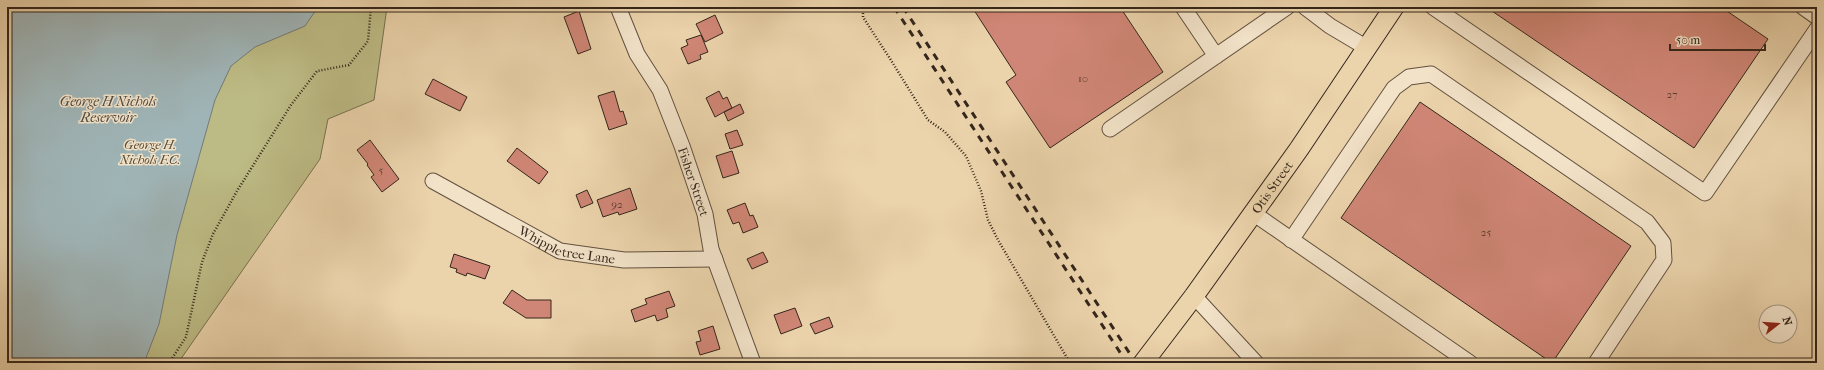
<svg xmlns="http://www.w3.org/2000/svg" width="1824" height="370" viewBox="0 0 1824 370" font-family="'IM FELL French Canon',serif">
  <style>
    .green { fill: #bdbb85; stroke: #787050 }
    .water { fill: #9fb4b6; stroke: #747b78 }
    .building { fill: #d08676; stroke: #34261b }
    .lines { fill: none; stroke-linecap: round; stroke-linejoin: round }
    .minor-casing { stroke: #62513f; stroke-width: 17 }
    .major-casing { stroke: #34261b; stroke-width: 21 }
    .path { stroke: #34261b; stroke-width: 2.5; stroke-dasharray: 1 2; stroke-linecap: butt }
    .minor { stroke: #f2e2c8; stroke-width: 15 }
    .major { stroke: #ebd3ab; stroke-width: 19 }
    .rail { stroke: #34261b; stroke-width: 3; stroke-dasharray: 7 7; stroke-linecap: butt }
    .labels { text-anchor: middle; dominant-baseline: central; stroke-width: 3; stroke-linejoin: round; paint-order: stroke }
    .number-label { font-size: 11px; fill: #5b3e32 }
    .park-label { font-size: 13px; font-style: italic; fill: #564b36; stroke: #f2e2c8 }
    .street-label { font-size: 13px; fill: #34261b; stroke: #f2e2c8 }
    .water-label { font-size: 14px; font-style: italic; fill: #4f4a42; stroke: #f2e2c8 }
  </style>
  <rect width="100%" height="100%" fill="#ebd3ab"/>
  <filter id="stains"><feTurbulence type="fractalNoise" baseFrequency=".005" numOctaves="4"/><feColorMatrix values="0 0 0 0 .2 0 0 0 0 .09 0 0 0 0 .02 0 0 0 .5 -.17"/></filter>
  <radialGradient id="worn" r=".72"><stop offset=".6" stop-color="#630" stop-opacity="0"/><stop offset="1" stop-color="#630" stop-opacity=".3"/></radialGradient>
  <path class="green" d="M7,7H387L374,100L328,119L320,159L178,363H7Z"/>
  <path class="water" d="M7,7H318L305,26L255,47L231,66L215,100L177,235L159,324L144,363H7Z"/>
  <path class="building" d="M972,7H1120L1163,72L1050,148L1006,82L1016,75Z
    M1486,7H1721L1768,39L1694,148Z
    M579,11L591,49L578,54L564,17Z
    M715,15L723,33L705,42L696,24Z
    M701,35L708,52L700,55L701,59L688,64L681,48L688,45L686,40Z
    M433,79L467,97L460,111L425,94Z
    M614,91L620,112L623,111L627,124L609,130L598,96Z
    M719,91L723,99L727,97L732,108L724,112L740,104L744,113L728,121L724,112L715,117L706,98Z
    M1420,102L1631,246L1552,363L1341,218Z
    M737,130L743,145L730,149L725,134Z
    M370,140L399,179L382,192L371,177L374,175L367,165L368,164L357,150Z
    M517,148L548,172L539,184L507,161Z
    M732,151L739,173L723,178L716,156Z
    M630,188L637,209L619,215L618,212L603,217L597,200Z
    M587,190L593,203L581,208L576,195Z
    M745,203L750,216L753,215L758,227L743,233L739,222L733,224L727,210Z
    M763,252L768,262L752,269L747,259Z
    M454,254L490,266L485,279L467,273L466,276L456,272L457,269L450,267Z
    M512,290L527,300H551V318H526L503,303Z
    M669,291L675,306L666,309L668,317L657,321L655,315L635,322L631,310L647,304L645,299Z
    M795,308L802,326L781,334L774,315Z
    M829,317L833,327L815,334L810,324Z
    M713,326L720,349L700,355L696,342L701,341L698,331Z"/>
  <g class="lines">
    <g class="minor-casing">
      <g id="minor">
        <path id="s1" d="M618,7L637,54L660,90L682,146L705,214L711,249L753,363"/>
        <path d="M1183,7L1216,56"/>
        <path d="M1305,7L1330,26L1367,48"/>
        <path d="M1433,7L1705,193L1817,29"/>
        <path d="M1803,7L1817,17"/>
        <path d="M1110,129L1287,7"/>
        <path id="s2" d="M433,181L560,251L624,260L715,259"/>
        <path d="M1253,213L1470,363"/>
        <path d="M1291,240L1394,88L1409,77L1431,74L1647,222L1663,243L1664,260L1596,363"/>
        <path d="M1194,296L1256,363"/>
      </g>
    </g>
    <g class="major-casing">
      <g id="major">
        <path id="s3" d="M1143,363L1194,296L1299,149L1394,7"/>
      </g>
    </g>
    <path class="path" d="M863,7V17L870,28L889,57L928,120L945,132L966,156L981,191L988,220L998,240L1070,363
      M169,363L186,337L202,262L213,234L237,191L291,105L317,71L349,65L368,41L371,7"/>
    <use href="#minor" class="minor"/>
    <use href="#major" class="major"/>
    <path class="rail" d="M894,7L1127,363
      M903,7L1136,363"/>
  </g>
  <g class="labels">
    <g class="number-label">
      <text x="1083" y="78">10</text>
      <text x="1672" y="94">27</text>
      <text x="381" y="170">5</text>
      <text x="617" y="204">92</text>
      <text x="1486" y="232">25</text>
    </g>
    <g class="park-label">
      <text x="150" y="144">George H.<tspan x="150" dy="15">Nichols F.C.</tspan></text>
    </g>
    <g class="street-label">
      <text stroke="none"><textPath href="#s1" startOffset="191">Fisher Street</textPath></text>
      <text stroke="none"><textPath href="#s3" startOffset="218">Otis Street</textPath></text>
      <text stroke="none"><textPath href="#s2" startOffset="150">Whippletree Lane</textPath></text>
    </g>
    <g class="water-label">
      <text x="108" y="101">George H Nichols<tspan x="108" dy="16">Reservoir</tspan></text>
    </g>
  </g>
  <rect width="1824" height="370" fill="none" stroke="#ebd3ab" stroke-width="24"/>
  <rect x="8" y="8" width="1808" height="354" fill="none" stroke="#34261b" stroke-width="2"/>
  <rect x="12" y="12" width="1800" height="346" fill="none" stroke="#34261b"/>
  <g transform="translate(1778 324) rotate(73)"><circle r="19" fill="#f2e2c8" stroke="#a69783"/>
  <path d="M0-3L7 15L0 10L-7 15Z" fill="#8f2418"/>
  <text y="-6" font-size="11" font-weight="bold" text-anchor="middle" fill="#34261b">N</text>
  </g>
  <path d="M1670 44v6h95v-6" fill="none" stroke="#34261b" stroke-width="2"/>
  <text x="1676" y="44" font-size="12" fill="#34261b" stroke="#f2e2c8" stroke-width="3" paint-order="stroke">50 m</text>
  <rect width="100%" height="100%" filter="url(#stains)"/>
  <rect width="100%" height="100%" fill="url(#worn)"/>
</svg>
